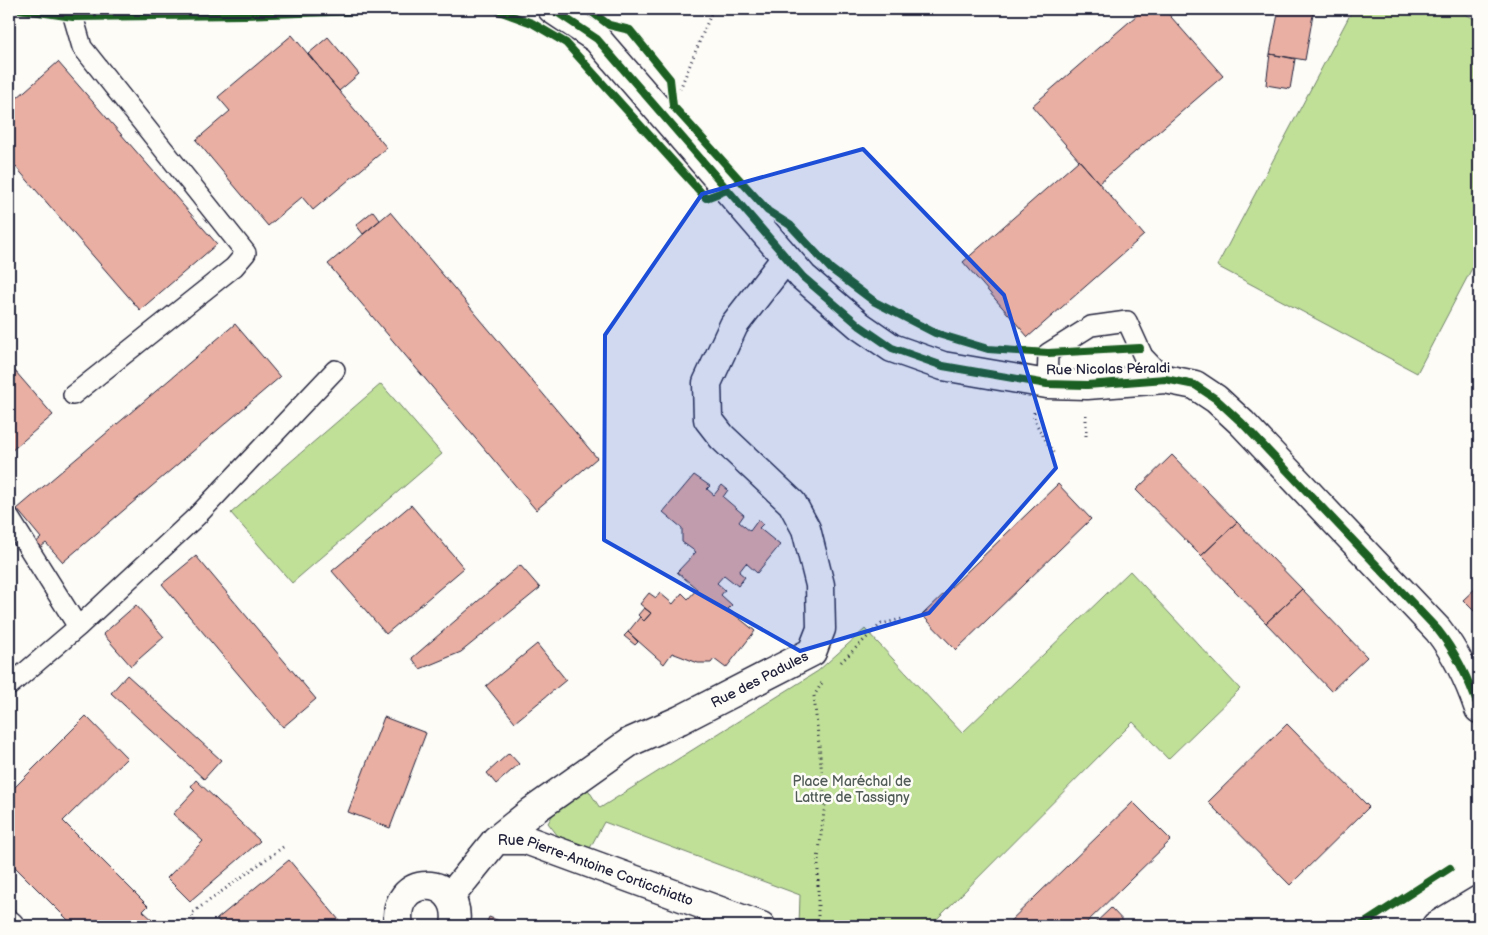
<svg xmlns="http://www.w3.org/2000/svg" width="1488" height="935" viewBox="0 0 1488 935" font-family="'Balsamiq Sans',sans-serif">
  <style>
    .green { fill: #c0e098; stroke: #71816a }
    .building { fill: #e9afa3; stroke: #22223b }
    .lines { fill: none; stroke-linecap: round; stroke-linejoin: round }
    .service-casing { stroke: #22223b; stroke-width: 22 }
    .minor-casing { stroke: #22223b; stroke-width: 31 }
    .tertiary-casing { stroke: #22223b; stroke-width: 31 }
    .path { stroke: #22223b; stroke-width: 3; stroke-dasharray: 1 4; stroke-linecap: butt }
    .service { stroke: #fdfcf7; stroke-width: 19 }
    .minor { stroke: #fdfcf7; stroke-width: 28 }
    .tertiary { stroke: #fdfcf7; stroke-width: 28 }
    .cycleway-casing { stroke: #fdfcf7; stroke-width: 11 }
    .cycleway { stroke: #1b5e20; stroke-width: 8 }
    .marked { fill: #1d4ed8; fill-opacity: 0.2; stroke: #1d4ed8; stroke-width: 4; stroke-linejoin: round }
    .labels { text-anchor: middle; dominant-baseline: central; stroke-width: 5; stroke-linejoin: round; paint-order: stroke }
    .street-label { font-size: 14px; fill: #22223b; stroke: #fdfcf7 }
    .park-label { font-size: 14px; fill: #515b57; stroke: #fdfcf7 }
  </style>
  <rect width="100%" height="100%" fill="#fdfcf7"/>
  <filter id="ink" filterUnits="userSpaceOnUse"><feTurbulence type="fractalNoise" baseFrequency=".02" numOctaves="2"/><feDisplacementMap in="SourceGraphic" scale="10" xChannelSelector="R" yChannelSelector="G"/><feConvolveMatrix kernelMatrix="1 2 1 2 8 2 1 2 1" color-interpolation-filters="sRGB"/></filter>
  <g filter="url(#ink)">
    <path class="green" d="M1353,9H1455L1479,21V255L1417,373L1217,266Z
      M381,384L442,454L292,583L231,513Z
      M1130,571L1240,689L1168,759L1133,722L930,926H799L800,895L604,822L590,848L558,836L548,823L556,809L587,788L600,808L818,671L865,629L962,733Z"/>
    <path class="building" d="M1144,9H1164L1223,76L1099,183L1032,106Z
      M1279,9H1314L1305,60L1270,54Z
      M292,35L387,148L313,210L302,197L268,226L196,140L230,111L218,97Z
      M328,37L359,74L339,91L308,54Z
      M1270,54L1295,59L1290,89L1266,85Z
      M58,62L217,244L140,310L9,159V105Z
      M1079,160L1144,235L1028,337L963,262Z
      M373,211L380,220L363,234L356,225Z
      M390,212L597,458L536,510L328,264Z
      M235,324L280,377L63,562L46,543L36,551L32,546L41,538L17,509Z
      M9,364L53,415L9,453Z
      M1172,455L1237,522L1201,556L1136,490Z
      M694,475L710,486L707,489L714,495L722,485L728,490L723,497L744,515L739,522L750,531L758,520L763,524L759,528L780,545L757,573L746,563L739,572L745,577L738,586L724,575L717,583L725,590L721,595L732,605L728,609L755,631L726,668L714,659L711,663H698L672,653L664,664L628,632L640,617L644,621L651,613L640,604L649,593L656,598L660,593L673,604L682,593L688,599L697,589L677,572L696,552L682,542V528L663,512Z
      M1058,484L1091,519L956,650L922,615Z
      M411,505L464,568L386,634L332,571Z
      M1237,522L1302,589L1266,623L1201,556Z
      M196,556L316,699L283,727L162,584Z
      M520,565L540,588L461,652L420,669L412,658Z
      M1479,585V616L1463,600Z
      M1302,589L1367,657L1331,691L1266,623Z
      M136,605L164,637L131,666L103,634Z
      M644,608L651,613L644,621L638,615Z
      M628,632L638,642L635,645L624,636Z
      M537,644L566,680L515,722L486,686Z
      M127,675L221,760L204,779L111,693Z
      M86,716L127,758L63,821L148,906L143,911L156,923L153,926H74L9,861V793Z
      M384,717L426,733L390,828L348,812Z
      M1287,724L1369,807L1290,885L1208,802Z
      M509,753L519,764L496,784L487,773Z
      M196,780L260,841L190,901L167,878L203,841L173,814L195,790L191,786Z
      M1133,802L1171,840L1083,926H1005Z
      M289,860L344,926H223L217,919Z
      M1111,908L1128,926H1092Z
      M489,917L513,926H485Z"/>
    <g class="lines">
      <g class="service-casing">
        <path id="service" d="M71,9L82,47L246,253L234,267L73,395
          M1047,384L1048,353L1091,326L1127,321L1143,356L1165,379
          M9,517L78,627L9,686
          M78,627L197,516L335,370"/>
      </g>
      <g class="minor-casing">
        <g id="minor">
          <path d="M552,9L597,39L803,277L860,326L892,348L943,366L1047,384L1087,385L1165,379L1195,385L1216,399L1242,423L1438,630C1457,654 1469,680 1479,709"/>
          <path id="s1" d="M496,840L531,812L630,742L680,720L812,652L821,629L820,585L806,529L792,503L722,437L708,419L707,383L734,325L786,258"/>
          <path id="s2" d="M450,897L496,840H526L761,926"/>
          <path d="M399,926C389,873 464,872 455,926"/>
          <path d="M1436,926L1479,900"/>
        </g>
      </g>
      <g class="tertiary-casing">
        <path id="tertiary" d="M9,925L10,926"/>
      </g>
      <path class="path" d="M680,89L713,9
        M1034,412V420L1055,456
        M1086,436V414
        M841,662L881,624L902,619
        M196,926L192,913L283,847
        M818,926V859L825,804L814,696L823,681"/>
      <use href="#service" class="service"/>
      <use href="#minor" class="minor"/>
      <use href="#tertiary" class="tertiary"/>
      <g class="cycleway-casing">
        <path id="cycleway" d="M18,9L73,17L244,15L422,9
          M479,9L496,10L532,23L566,43L706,198L727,190
          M552,9L597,39L803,277L860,326L892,348L943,366L1047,384L1087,385L1165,379L1195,385L1216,399L1242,423L1438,630C1457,654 1469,680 1479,709
          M588,9L609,25L630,30L670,79L673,106L768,211L790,225L831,269L875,302L935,333L988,349L1048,353L1140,348
          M1360,926L1450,868"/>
      </g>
      <use href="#cycleway" class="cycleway"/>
    </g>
  </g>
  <path class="marked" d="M863,149L1004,295L1056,468L929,613L800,651L604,540L605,335L702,194Z"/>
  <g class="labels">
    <g class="street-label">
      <text transform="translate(1108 369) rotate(-1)">Rue Nicolas Péraldi</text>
      <text stroke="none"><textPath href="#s1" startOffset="310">Rue des Padules</textPath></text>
      <text stroke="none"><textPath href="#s2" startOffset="178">Rue Pierre-Antoine Corticchiatto</textPath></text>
    </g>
    <g class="park-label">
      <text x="852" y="781">Place Maréchal de<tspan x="852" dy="16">Lattre de Tassigny</tspan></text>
    </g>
  </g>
  <rect width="1488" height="935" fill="none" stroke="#fdfcf7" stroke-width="30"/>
  <rect x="15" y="15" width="1458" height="905" fill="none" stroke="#22223b" stroke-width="2" filter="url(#ink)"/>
</svg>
